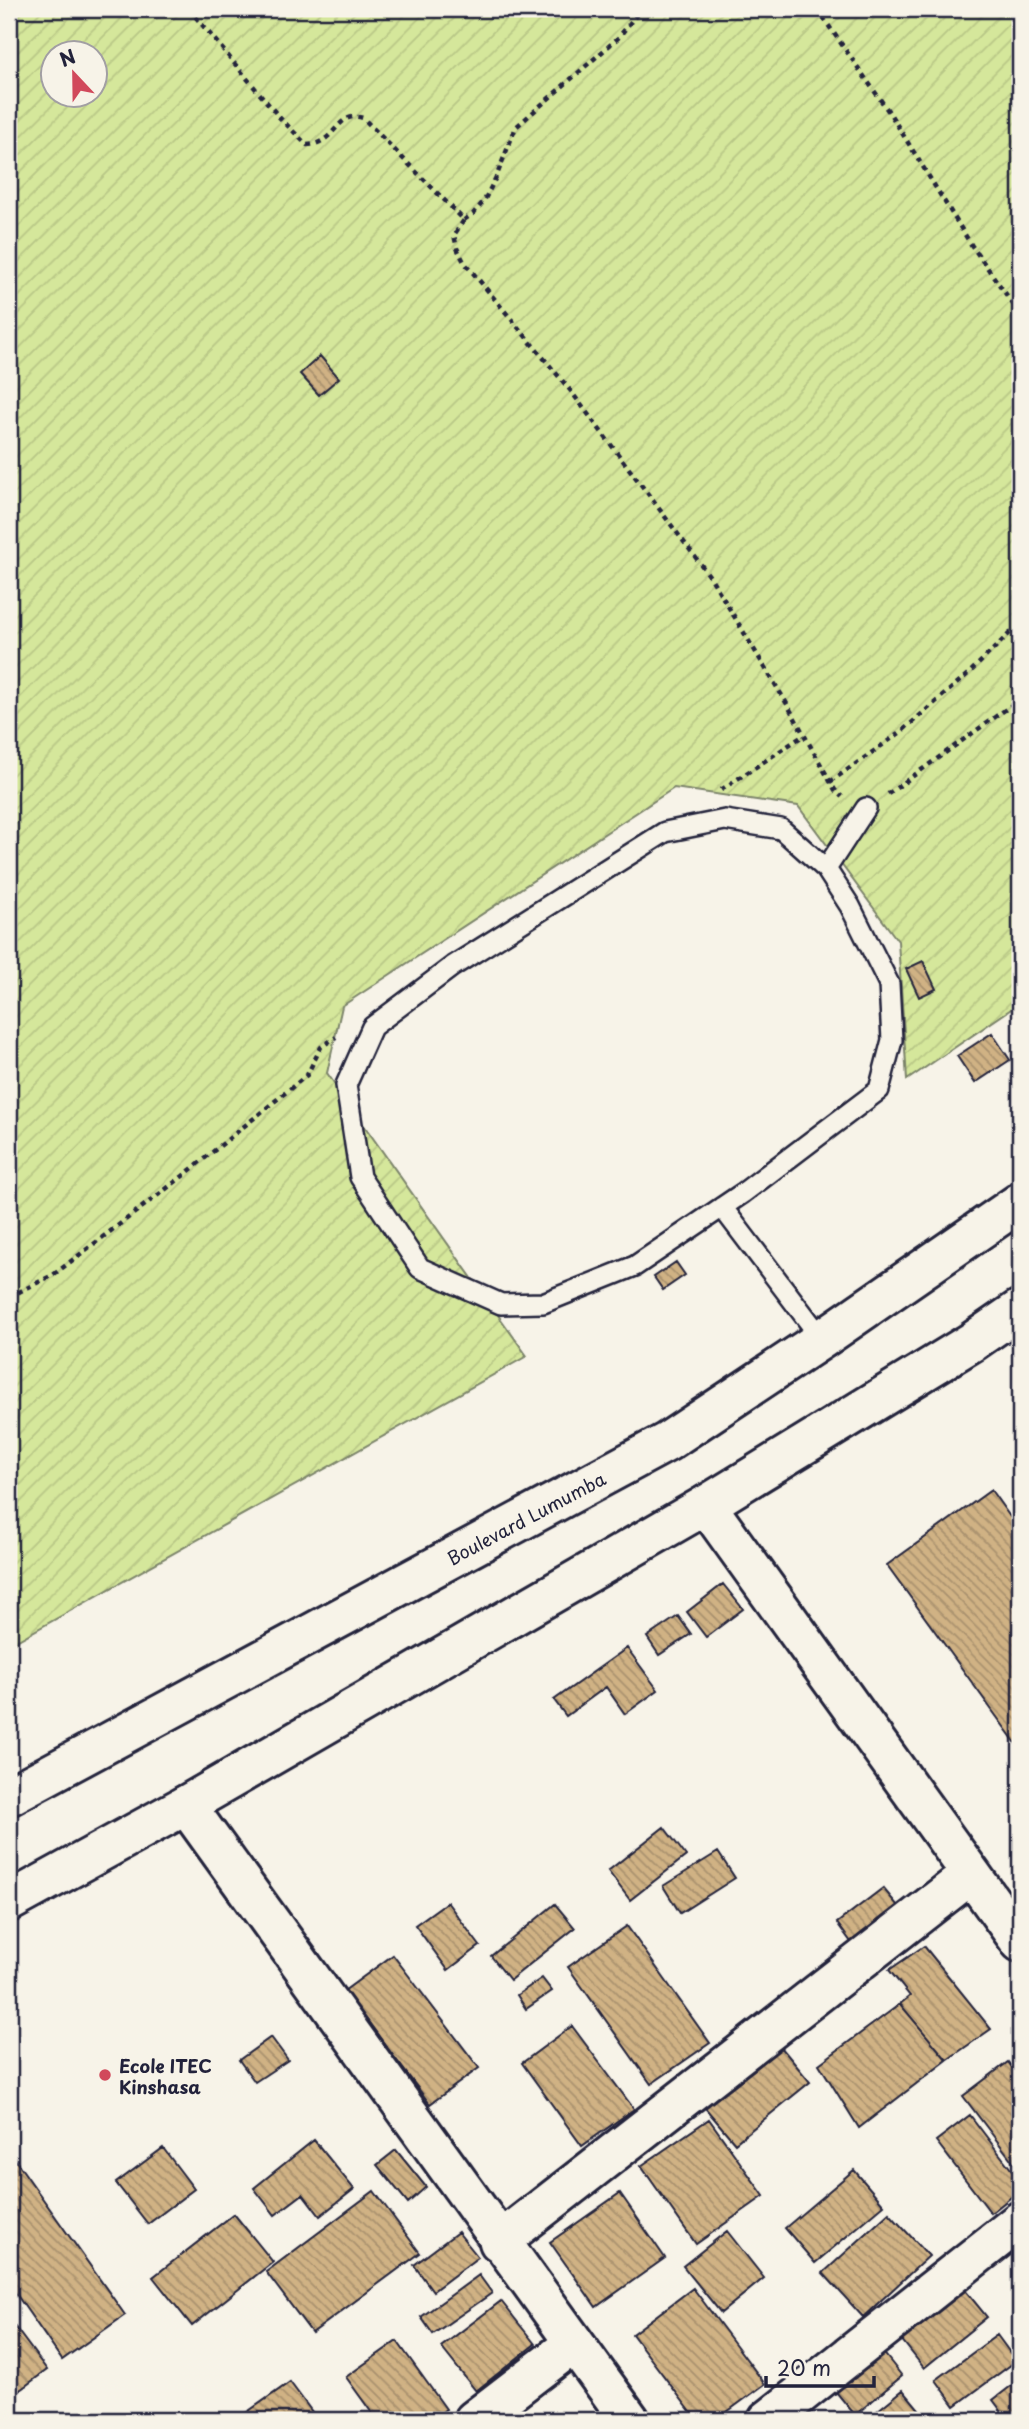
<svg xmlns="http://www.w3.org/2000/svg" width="1029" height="2429" viewBox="0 0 1029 2429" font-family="'Playpen Sans',sans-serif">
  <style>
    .garden { fill: url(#garden-furrows); stroke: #7c846b; stroke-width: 2; fill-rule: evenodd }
    .building { fill: url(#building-back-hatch); stroke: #22223b; stroke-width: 2 }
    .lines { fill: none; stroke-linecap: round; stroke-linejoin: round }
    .service-casing { stroke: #22223b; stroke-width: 24 }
    .minor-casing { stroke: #22223b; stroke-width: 44 }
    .trunk-casing { stroke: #22223b; stroke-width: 44 }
    .path { stroke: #22223b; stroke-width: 4.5; stroke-dasharray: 5 5; stroke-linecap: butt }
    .service { stroke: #f7f3e8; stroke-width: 19 }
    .minor { stroke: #f7f3e8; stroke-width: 38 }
    .trunk { stroke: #f7f3e8; stroke-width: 38 }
    .poi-dot { fill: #d1495b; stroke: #f7f3e8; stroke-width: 2.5 }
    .labels { text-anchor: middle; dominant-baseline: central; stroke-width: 6; stroke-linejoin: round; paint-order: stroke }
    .street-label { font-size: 18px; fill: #22223b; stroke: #f7f3e8 }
    .poi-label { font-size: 18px; font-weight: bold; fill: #22223b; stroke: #f7f3e8; text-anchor: start }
  </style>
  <defs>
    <pattern id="garden-furrows" width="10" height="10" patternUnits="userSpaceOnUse" patternTransform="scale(1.75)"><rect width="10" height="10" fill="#d5e79b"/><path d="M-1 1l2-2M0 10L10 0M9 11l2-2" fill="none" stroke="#b7c686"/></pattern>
    <pattern id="building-back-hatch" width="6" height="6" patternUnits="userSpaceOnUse" patternTransform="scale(1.75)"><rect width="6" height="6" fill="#d0b284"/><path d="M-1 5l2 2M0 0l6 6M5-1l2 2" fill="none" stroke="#a8906d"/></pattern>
  </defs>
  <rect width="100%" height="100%" fill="#f7f3e8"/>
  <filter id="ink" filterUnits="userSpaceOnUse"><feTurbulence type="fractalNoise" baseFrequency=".0143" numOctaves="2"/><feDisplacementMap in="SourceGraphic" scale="14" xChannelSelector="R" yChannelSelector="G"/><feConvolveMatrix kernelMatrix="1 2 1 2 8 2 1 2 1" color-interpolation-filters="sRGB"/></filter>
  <g filter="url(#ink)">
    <path class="garden" d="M9,9H1020V1003L907,1080L898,941L798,806L674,788L342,1006L327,1073L527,1356L9,1645ZM52,52H94V94H52Z"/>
    <path class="building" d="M320,356L339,378L319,395L300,374Z
      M923,961L936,989L919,997L906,969Z
      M992,1033L1010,1060L975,1083L957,1056Z
      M676,1262L685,1275L663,1290L654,1277Z
      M991,1490L1020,1531V1749L887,1565Z
      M723,1584L743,1609L706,1637L687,1612Z
      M678,1616L691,1634L659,1655L647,1637Z
      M627,1648L658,1690L625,1714L606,1687L566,1716L554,1700Z
      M664,1827L686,1856L630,1900L608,1871Z
      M718,1852L735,1878L680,1913L663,1886Z
      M883,1888L898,1906L851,1942L837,1923Z
      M447,1902L480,1946L448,1970L415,1925Z
      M555,1904L575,1928L510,1980L491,1956Z
      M627,1926L710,2043L651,2084L568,1967Z
      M924,1946L991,2029L947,2060L900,2004L910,1996L889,1970Z
      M393,1955L479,2068L430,2104L344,1991Z
      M542,1978L552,1991L526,2009L517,1995Z
      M900,2004L947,2060L859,2128L819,2064Z
      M572,2026L634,2109L582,2146L522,2063Z
      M271,2037L288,2060L255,2082L239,2060Z
      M776,2041L810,2082L735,2143L701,2103Z
      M1008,2062L1020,2078V2171L963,2096Z
      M970,2115L1020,2181V2190L991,2213L936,2141Z
      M709,2119L764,2196L696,2244L641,2166Z
      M314,2140L354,2189L320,2216L303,2194L275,2215L254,2188Z
      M163,2148L194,2189L148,2224L116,2183Z
      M396,2150L426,2187L408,2203L377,2165Z
      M9,2151L125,2315L62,2360L9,2284Z
      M854,2170L884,2205L815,2263L785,2228Z
      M374,2191L420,2253L312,2333L266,2272Z
      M620,2193L665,2258L596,2307L550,2242Z
      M889,2213L929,2256L863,2317L823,2273Z
      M234,2214L273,2262L192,2326L153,2277Z
      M727,2231L764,2278L721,2313L683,2266Z
      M458,2232L478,2257L433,2291L414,2265Z
      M479,2275L492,2293L433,2334L421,2317Z
      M960,2284L987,2317L924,2368L897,2334Z
      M693,2288L765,2384L716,2420H697L632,2334Z
      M501,2301L535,2344L476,2391L441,2347Z
      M9,2319L47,2370L9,2398Z
      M997,2335L1016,2361L955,2406L936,2380Z
      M397,2341L446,2409L431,2420H377L346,2377Z
      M875,2342L902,2376L855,2415L827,2381Z
      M1020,2379V2420H1008L993,2400Z
      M290,2382L318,2420H236Z
      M903,2390L928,2420H868L867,2419Z"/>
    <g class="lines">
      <g class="service-casing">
        <path id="service" d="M826,869L781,829L725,820L665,832L453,966L372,1027L346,1085L360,1177L420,1268L501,1304L543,1303L635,1266L743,1193L879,1090L892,1040L889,984L850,906L826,869L866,808
          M722,1207L822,1339"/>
      </g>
      <g class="minor-casing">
        <path id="minor" d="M706,1505L1020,1942
          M186,1805L630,2420
          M499,2242L970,1875
          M474,2420L573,2344
          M768,2420L1020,2221"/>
      </g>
      <g class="trunk-casing">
        <path id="trunk" d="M9,1796L667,1442L822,1339L1020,1202
          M9,1902L186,1805L706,1505L972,1342L1020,1309"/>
      </g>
      <path class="path" d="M189,9L280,118L307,145C337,144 336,110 363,118L464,220L454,235L457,248L464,262L570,390L711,578L787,704L835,790L842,797
        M817,9L889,112L972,246L1020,314
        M464,220L473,214L484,201L497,175L516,127L618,38L641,9
        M830,782L901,732L969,673L1010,633L1020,634
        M721,790L804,735
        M888,794L1020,699
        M9,1297L53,1275L183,1176L307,1075L321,1047L336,1037"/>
      <use href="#service" class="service"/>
      <use href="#minor" class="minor"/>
      <use href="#trunk" class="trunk"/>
    </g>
  </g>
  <circle class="poi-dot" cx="105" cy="2075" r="7"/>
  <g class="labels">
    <g class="street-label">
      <text transform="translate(526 1518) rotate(-28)">Boulevard Lumumba</text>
    </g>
    <g class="poi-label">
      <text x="119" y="2065">Ecole ITEC<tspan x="119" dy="21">Kinshasa</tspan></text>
    </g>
  </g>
  <rect width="1029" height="2429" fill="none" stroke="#f7f3e8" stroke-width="35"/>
  <rect x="18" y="18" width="994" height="2394" fill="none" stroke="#22223b" stroke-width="2.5" filter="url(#ink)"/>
  <g transform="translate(74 74) rotate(338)"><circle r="33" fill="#f7f3e8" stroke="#a29fa3" stroke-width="2"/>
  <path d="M0-5L12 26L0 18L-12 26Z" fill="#d1495b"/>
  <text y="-10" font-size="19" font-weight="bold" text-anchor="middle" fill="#22223b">N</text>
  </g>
  <path d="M766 2376v10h108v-10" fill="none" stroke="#22223b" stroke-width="3.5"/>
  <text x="777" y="2376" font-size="21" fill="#22223b" stroke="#f7f3e8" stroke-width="5" paint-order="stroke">20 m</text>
</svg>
